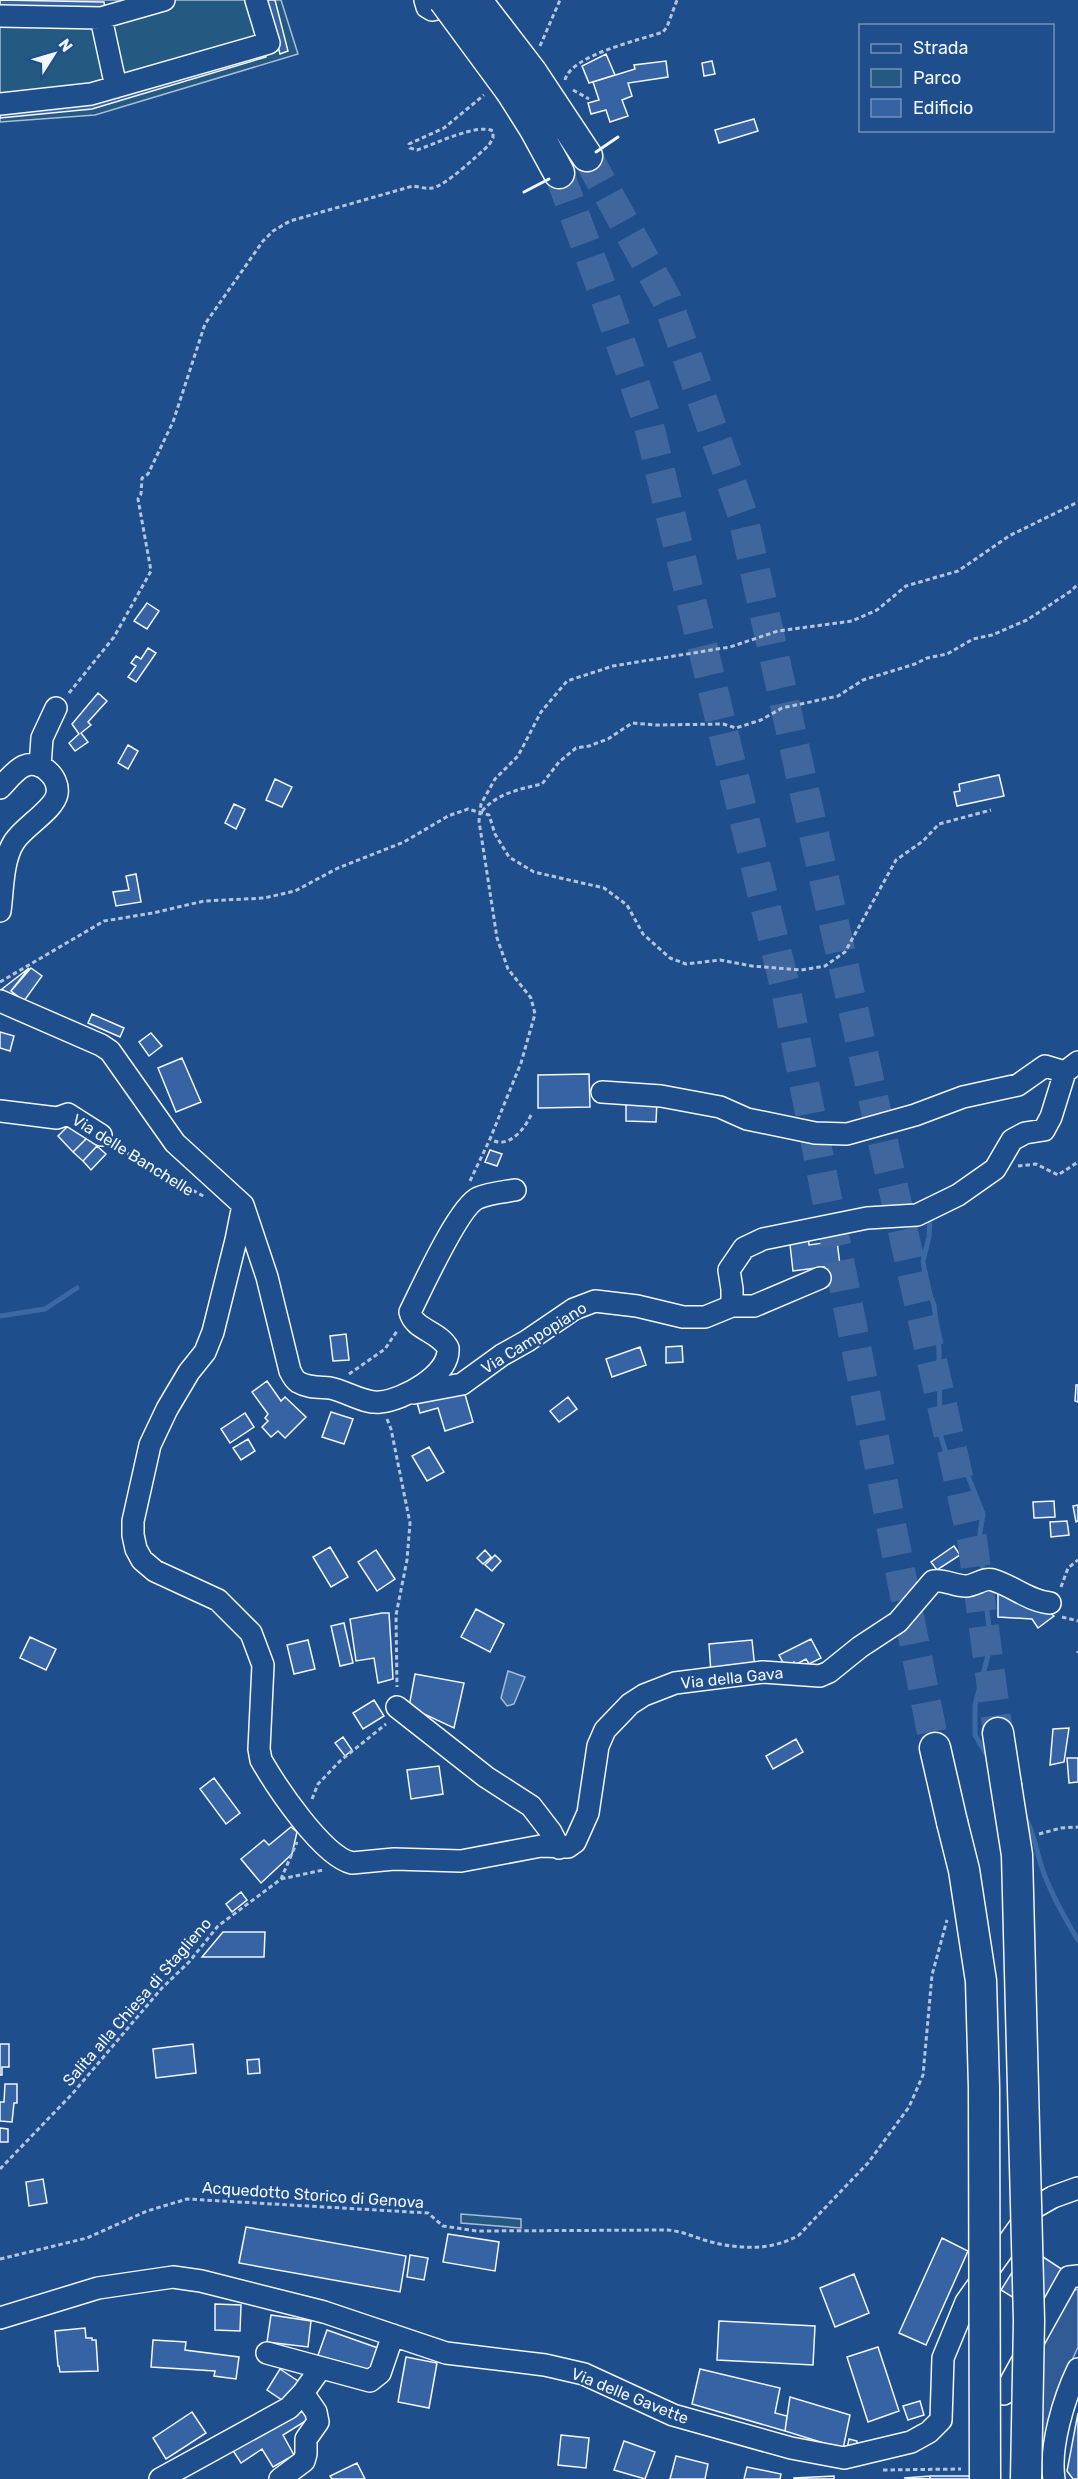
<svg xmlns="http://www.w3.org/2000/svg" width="1078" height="2479" viewBox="0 0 1078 2479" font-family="Rubik,sans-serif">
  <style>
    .green { fill: #245a82; stroke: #a8bbd7; stroke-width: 1.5 }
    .parking { fill: #305b95; stroke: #a8bbd7; stroke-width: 1.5 }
    .water { fill: #3b69a3; stroke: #a8bbd7; stroke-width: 1.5 }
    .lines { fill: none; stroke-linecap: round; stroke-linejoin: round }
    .stream { stroke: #3b69a3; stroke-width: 5 }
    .building { fill: #3563a3; stroke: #f2f6ff; stroke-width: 1.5 }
    .highway-tunnel { stroke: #3f679d; stroke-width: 30; stroke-dasharray: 30 15; stroke-linecap: butt }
    .minor-casing { stroke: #f2f6ff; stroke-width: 24 }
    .highway-casing { stroke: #f2f6ff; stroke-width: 33 }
    .path { stroke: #b3c4dc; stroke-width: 3; stroke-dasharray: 4.5 3; stroke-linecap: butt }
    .minor { stroke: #1f4e8c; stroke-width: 21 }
    .highway { stroke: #1f4e8c; stroke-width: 30 }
    .highway-bridge-casing { stroke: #f2f6ff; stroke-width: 33; stroke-linecap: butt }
    .highway-bridge { stroke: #1f4e8c; stroke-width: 30 }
    .wall { stroke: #f2f6ff; stroke-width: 3 }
    .labels { text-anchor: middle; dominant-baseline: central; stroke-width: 4.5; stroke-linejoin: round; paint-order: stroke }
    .street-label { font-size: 16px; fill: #f2f6ff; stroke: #1f4e8c }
  </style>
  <rect width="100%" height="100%" fill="#1f4e8c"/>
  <path class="green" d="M0,0H281L298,54L95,115L0,122Z
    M461,2214L521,2219V2228L461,2223Z"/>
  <path class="parking" d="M1078,2289V2347L1056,2396L1048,2446L1020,2442L1029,2374L1069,2293Z"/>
  <path class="water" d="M508,1671L525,1677L514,1704L507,1706L501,1698Z"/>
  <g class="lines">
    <path class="stream" d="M930,1218L929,1237L923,1261L927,1286L934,1305L939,1349L940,1434L946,1453L968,1476L983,1514L980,1533L983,1576
      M0,1316L45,1309L77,1288
      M984,1585L991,1644L975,1705V1735L989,1759
      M1024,1815C1034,1831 1036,1850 1042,1868C1051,1894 1064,1917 1078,1940"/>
  </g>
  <path class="building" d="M0,0L104,2L105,9L0,8Z
    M266,0H275L288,51L280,54Z
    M264,50L266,57L92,109L0,118V110Z
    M606,54L615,75L589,83L582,66Z
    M666,61L668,77L628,83L632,96L622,100L628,116L610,122L606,110L591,114L588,103L599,100L593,82L635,69L634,65Z
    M712,61L715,74L704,76L702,63Z
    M754,119L758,131L719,143L715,130Z
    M147,603L159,611L147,629L134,621Z
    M148,648L156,653L136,682L128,677L136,666L131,663L136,656L141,659Z
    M98,693L107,701L88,722L91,725L81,733L88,742L75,751L69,743L79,734L72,724Z
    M128,745L138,751L128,769L118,763Z
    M999,775L1004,796L957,806L954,792L960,791L959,784Z
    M275,779L292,787L282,807L266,800Z
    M234,804L245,809L236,829L225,823Z
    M136,874L141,902L116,906L113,892L129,890L126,876Z
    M29,968L11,991L13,993L10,996L2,989Z
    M31,968L42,976L24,1001L11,991Z
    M92,1014L124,1028L120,1037L88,1023Z
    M0,1032L14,1036L10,1051L0,1048Z
    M151,1033L162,1046L149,1056L139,1042Z
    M182,1058L201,1102L176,1112L158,1068Z
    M589,1074L590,1107L538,1108V1075Z
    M626,1101H657L656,1122L626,1121Z
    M72,1122L88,1137L73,1152L58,1136Z
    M88,1137L97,1146L83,1161L73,1152Z
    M97,1146L106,1154L91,1170L83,1161Z
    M490,1150L502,1154L497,1166L485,1162Z
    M808,1234L809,1245L837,1241L840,1265L793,1271L789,1236Z
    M346,1334L349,1360L333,1361L330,1336Z
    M682,1346L683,1362L666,1363V1347Z
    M640,1347L646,1365L612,1377L606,1359Z
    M267,1381L281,1401L285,1397L306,1417L285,1438L278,1431L271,1437L262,1427L268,1421L265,1418L268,1414L252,1392Z
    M1076,1385H1078V1402L1075,1401Z
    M464,1391L473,1422L445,1431L438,1408L420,1413L416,1399Z
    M568,1397L577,1409L559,1422L550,1411Z
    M331,1412L353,1419L344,1444L322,1437Z
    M245,1413L254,1427L230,1443L221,1429Z
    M248,1439L255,1451L241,1460L233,1448Z
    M429,1447L444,1472L427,1481L412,1456Z
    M1054,1501L1055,1517L1034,1518L1033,1502Z
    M1078,1505V1521L1076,1522L1073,1506Z
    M1067,1521L1069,1535L1051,1537L1050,1522Z
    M954,1546L960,1555L937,1570L931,1562Z
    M330,1547L348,1577L331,1587L313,1557Z
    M376,1550L395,1579L377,1591L358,1562Z
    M485,1550L491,1557L483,1564L477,1558Z
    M495,1555L501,1561L492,1571L485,1565Z
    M998,1593L1041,1606L1054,1616L1038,1628L1032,1619L998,1617Z
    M476,1609L504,1624L490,1652L461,1637Z
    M382,1613H389L393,1679L378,1683L374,1658L356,1661L350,1619Z
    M344,1623L353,1663L340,1666L331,1626Z
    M30,1637L56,1649L46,1670L20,1658Z
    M811,1639L821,1658L809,1664L806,1659L795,1665L794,1662L785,1666L779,1655Z
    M308,1640L315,1669L294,1674L287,1645Z
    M752,1640L755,1669L711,1673L709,1644Z
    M415,1674L464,1683L454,1728L409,1707Z
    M374,1700L384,1716L363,1729L353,1713Z
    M1069,1728L1064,1762L1050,1765L1053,1729Z
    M343,1737L352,1750L345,1756L335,1743Z
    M796,1739L803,1752L773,1769L766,1756Z
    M1067,1758H1078V1782L1069,1783Z
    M439,1766L443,1794L411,1799L407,1770Z
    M214,1778L240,1813L226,1824L200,1789Z
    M291,1827L297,1832L292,1854L261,1883L241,1859L264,1840L269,1845Z
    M241,1892L247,1900L232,1912L226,1904Z
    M223,1932H265L264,1957H202Z
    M0,2044H9V2067H2V2075H0Z
    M193,2044L196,2073L156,2078L153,2049Z
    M259,2059L260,2073L248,2074L247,2060Z
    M5,2084H17V2103H14L12,2122L0,2121V2102H4Z
    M0,2128L8,2129V2142H0Z
    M43,2179L47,2203L29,2206L26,2182Z
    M246,2227L406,2256L400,2292L239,2263Z
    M448,2234L499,2242L495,2271L443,2262Z
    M942,2238L968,2251L926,2345L899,2333Z
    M1028,2247L1063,2270L1037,2312L1001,2290Z
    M410,2255L428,2258L424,2280L407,2277Z
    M854,2274L869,2313L835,2327L820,2288Z
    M215,2304L241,2305L240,2331L215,2330Z
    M271,2315L311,2321L308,2347L267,2342Z
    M719,2321L815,2326L813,2365L717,2360Z
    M85,2328L86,2338H92V2340H96L98,2371L60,2372L59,2366H58L55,2331Z
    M327,2330L378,2348L368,2377L317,2358Z
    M153,2340L186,2342L185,2350L239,2357L236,2379L214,2376L215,2371L151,2367Z
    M878,2347L899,2411L868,2422L847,2357Z
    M406,2357L437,2363L429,2408L398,2402Z
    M280,2369L301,2383L288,2404L267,2390Z
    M700,2369L780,2388L775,2413L787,2416L785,2431L692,2404Z
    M790,2397L850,2415L843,2449L785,2431Z
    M920,2401L924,2415L908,2420L903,2406Z
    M303,2402L312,2417L283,2435L294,2455L273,2467L262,2449L241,2463L232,2449Z
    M192,2412L206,2433L166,2459L153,2438Z
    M1078,2413V2479H1073L1067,2471Z
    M561,2435L589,2438L586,2468L558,2465Z
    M849,2439L857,2441L856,2451L847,2449Z
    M624,2441L655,2452L645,2479L614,2470Z
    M676,2456L708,2464L705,2479H670Z
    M357,2463L365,2479H332L330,2476Z
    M747,2467L781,2474L780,2479H744Z
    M834,2476V2479H794V2478Z
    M930,2476H974V2479H930Z
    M930,2476V2479L904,2478Z"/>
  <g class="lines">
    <path class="highway-tunnel" d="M587,156L667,300L742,513L972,1539L998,1733
      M559,173L605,297L649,426L786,991L935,1748"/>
    <g class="minor-casing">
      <path id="minor" d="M425,0L427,7L432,10L437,9L447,0
        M0,16L101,18L164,0
        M101,18L116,87
        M0,104L91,94L269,43L256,0
        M40,766L42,738L56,708
        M0,788C7,781 15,770 24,766C40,759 60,777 57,794C54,810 23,827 14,842C2,861 3,890 0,911
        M0,1001L101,1045L110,1051L175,1143L243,1205L267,1277L290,1371C292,1375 295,1380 298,1382C308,1388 320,1387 330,1388C346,1391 364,1404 380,1402C403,1400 450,1375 448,1348C439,1331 414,1330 410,1312C421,1290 459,1206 478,1198C489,1193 503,1192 515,1190
        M602,1092L661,1096L720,1107L747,1119L815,1133L847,1134L915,1115L963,1097L1018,1085L1045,1066L1065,1072
        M0,1111L57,1118L68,1114L101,1135
        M243,1205L236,1240L213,1332L205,1352L189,1372L167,1409L150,1445L133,1521V1535L136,1549L142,1560L155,1571L218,1600L251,1633L263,1665L259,1749L261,1760C276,1786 322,1856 352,1863L394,1859L461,1861L541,1846L568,1847L575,1842L588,1813L598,1746L605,1730L630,1704L644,1695L675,1683L763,1672L820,1676L829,1672L860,1647L898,1622L933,1581C944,1579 954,1586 966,1586C975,1586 984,1577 993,1580C1013,1586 1029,1601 1050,1603
        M732,1306V1289L729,1270L744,1248L763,1239L867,1218L917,1215L958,1195L995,1169L1012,1140L1025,1133L1044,1130L1051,1117L1065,1072L1078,1062
        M414,1393L462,1384L502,1355L527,1341L574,1309L595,1301L637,1306L683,1317H705L732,1306H754L820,1278
        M397,1707L486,1777L531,1806L551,1832L559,1848
        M0,2318L98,2288L173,2277L201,2281L324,2312L446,2353L545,2365L584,2374L673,2415L791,2448L844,2458L911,2442L929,2432L941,2420L943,2358L966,2302L1032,2209L1053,2197L1078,2188
        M267,2353L370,2381L380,2373L393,2335
        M1004,2394L1069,2277L1078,2276
        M160,2479L289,2408L303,2393L320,2369
        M280,2479L304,2461L306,2454V2439L318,2422L316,2412L303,2393
        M1054,2479C1049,2447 1064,2398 1078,2369"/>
    </g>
    <g class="highway-casing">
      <path id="highway" d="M532,73L587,156
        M511,91L535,129L559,173
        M998,1733L1006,1785
        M935,1748L952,1822"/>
    </g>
    <path class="path" d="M540,46L560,0
      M565,80C571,55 640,40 663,32L667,27L677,0
      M573,90L589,99
      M69,693L114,637L151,571L138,499L141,494L142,478L148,474L173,422L205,324L263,241L273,231L290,221L413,186C419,187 426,189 432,188C444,187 478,155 489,145L493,138V131C477,123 435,144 417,150L410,148L409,144L444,128L484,95
      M482,811C498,793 520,789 542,784L559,762L576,748L589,746L608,739L632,723L656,725L723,724L736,728L761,720L782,708L838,696L863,680L915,664L927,658L947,654L973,639L992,635L1027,620L1071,591L1078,584
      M0,982L104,921L153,913L204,901L264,898L295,891L338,868L404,842L448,816L468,809L489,815L495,834L509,857L534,872L604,888L627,905L643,934L670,958L686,964L720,960L752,966L801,970L825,966L845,952L896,860L923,841L939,824L991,810
      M531,1115C524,1130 508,1150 490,1139L521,1063L535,1014L531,998L508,969L497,938L479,821L481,804L495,779L518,756L541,712L567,681L613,666L730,647L778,631L852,621L877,610L906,586L958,571L1009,536L1078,502
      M115,1145L138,1160L205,1197
      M1018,1166L1036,1164L1058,1175L1078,1162
      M470,1181L490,1139
      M349,1374L385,1349L397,1331
      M387,1419L391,1429L410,1523L407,1560L396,1615L397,1687
      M1061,1587L1068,1568L1078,1560
      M1062,1617L1078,1621
      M1078,1651V1653
      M312,1799L318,1784L340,1761L386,1724
      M1039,1834L1061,1828L1078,1827
      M281,1879L323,1870
      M0,2169L73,2093L161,1989L189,1962L218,1926L281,1879L297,1842
      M0,2259L87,2238L147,2211L187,2199L428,2213L443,2226L477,2231L668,2230C680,2231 692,2236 704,2240C734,2249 771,2252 799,2235L868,2163L909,2107L923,2075L932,1975L947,1920
      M883,2470L961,2469"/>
    <use href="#minor" class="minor"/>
    <use href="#highway" class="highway"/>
    <g class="highway-bridge-casing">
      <path id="highway-bridge" d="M444,0L511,91
        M476,0L532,73
        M1006,1785L1017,1855L1029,2321L1026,2479
        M952,1822L964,1870L981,1981L984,2087L985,2479"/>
    </g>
    <use href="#highway-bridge" class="highway-bridge"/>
    <path class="wall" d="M596,152L618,137
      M524,192L549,179"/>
  </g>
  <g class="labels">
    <g class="street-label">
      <text transform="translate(133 1155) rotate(32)">Via delle Banchelle</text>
      <text transform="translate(534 1338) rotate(-32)">Via Campopiano</text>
      <text transform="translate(732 1678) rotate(-6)">Via della Gava</text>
      <text transform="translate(137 2002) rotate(-49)">Salita alla Chiesa di Staglieno</text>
      <text transform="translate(313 2195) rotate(4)">Acquedotto Storico di Genova</text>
      <text transform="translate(630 2396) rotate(22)">Via delle Gavette</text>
    </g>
  </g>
  <rect x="859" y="24" width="195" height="108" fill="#1f4e8c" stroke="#7391ba" stroke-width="1.5"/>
  <rect x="871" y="44" width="30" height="9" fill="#1f4e8c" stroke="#7391ba" stroke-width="1.5"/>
  <text x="913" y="54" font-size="18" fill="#f2f6ff">Strada</text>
  <rect x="871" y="69" width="30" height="18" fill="#245a82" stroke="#7391ba" stroke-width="1.5"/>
  <text x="913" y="84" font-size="18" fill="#f2f6ff">Parco</text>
  <rect x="871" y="99" width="30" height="18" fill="#3563a3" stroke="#7391ba" stroke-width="1.5"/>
  <text x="913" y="114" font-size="18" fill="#f2f6ff">Edificio</text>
  <g transform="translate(54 54) rotate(53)" stroke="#1f4e8c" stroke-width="4.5" paint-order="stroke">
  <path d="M0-4.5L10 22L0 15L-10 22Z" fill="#f2f6ff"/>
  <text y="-9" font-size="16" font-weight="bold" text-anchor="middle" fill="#f2f6ff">N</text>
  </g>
</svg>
